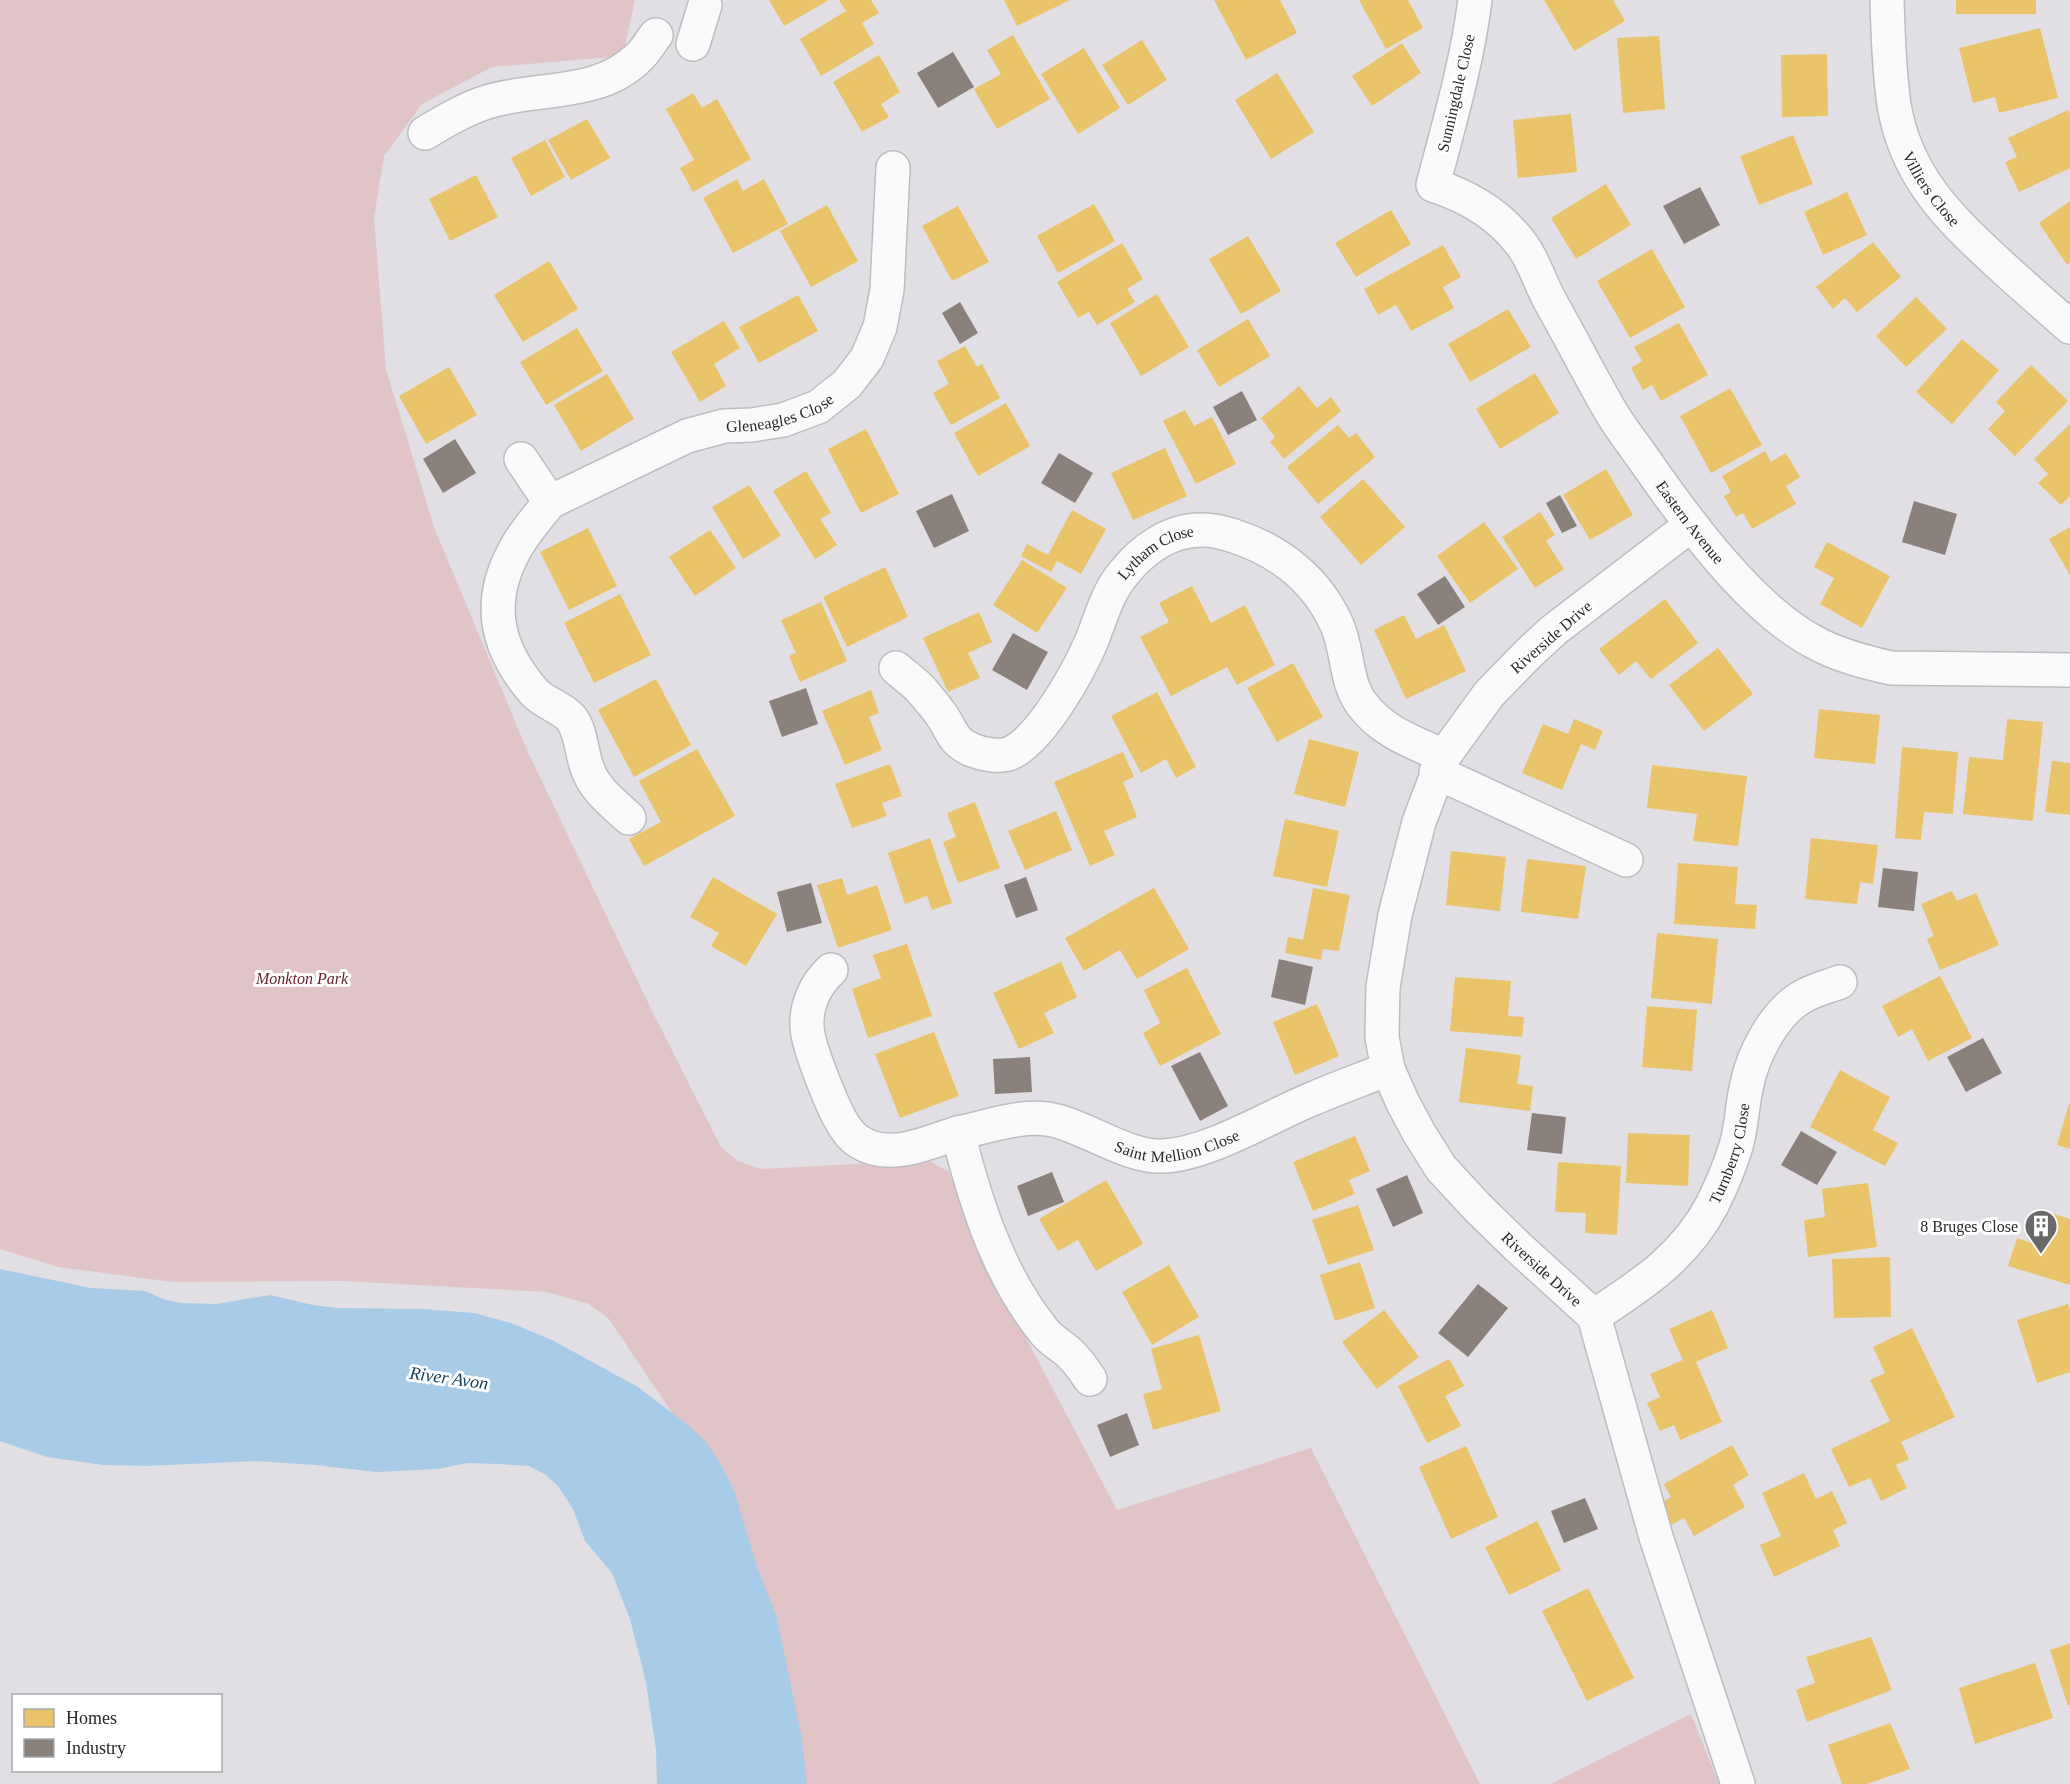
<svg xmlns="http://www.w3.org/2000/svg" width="2070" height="1784" viewBox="0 0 2070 1784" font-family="'Times New Roman',serif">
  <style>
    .green { fill: #e1c4c8 }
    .water { fill: #a8cce8 }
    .homes { fill: #e9c46a }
    .industry { fill: #8a817c }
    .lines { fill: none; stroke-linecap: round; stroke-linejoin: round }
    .minor-casing { stroke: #bebcc0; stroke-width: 36 }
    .minor { stroke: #fafafb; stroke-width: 33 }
    .labels { text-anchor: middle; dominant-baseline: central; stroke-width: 6; stroke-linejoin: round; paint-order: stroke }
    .street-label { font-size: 16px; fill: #2a282b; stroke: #fff }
    .park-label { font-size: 16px; font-style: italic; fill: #671c2d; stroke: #fff }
    .poi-label { font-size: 16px; fill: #2a282b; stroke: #fff; text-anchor: end }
    .water-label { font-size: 18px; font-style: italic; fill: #18415b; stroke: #fff }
  </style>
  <rect width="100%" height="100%" fill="#e1dfe3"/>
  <path class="green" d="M0,0H635L623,56L492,67L422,104L384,156L374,218L386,369L434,527L527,750L653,1013L721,1147L738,1161L760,1169L927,1160L948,1171L1016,1319L1117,1510L1311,1448L1480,1784H766L699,1453L609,1319L589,1304L547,1292L342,1281L173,1282L58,1267L0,1249Z
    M1691,1714L1719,1784H1551Z"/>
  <path class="water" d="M0,1269L91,1288L145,1291L166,1300L182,1303L216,1304L270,1295L313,1305L337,1308L423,1309L474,1313L511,1323L552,1340L638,1387L688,1425L706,1442L723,1468L734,1490L758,1569L777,1618L802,1739L807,1784H657L656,1750L646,1682L630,1619L612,1573L585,1541L573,1509L558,1486L546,1475L529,1466L498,1464L468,1463L438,1469L377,1472L315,1465L256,1461L147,1466L103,1465L47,1457L0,1441Z"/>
  <path class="homes" d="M769,0H829L784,26Z
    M839,0H871L879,13L862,23L874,44L821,76L800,39L846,11Z
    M1004,0H1070L1017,26Z
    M1214,0H1280L1297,33L1246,60Z
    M1359,0H1408L1423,28L1386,49Z
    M1544,0H1613L1625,21L1574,51Z
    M1956,0H2036V14H1956Z
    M2040,28L2058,98L1999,113L1995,97L1973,103L1959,48Z
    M1013,35L1050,99L997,129L974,89L1001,74L987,50Z
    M1659,36L1665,109L1623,113L1617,38Z
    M1142,40L1167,80L1128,105L1102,65Z
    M1402,43L1421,73L1372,106L1352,76Z
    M1084,48L1120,108L1078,134L1041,74Z
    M1827,54L1828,116L1782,117L1781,55Z
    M879,55L900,92L881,104L889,117L862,132L833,82Z
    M1277,73L1314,132L1271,159L1235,100Z
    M693,93L702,108L717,99L751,159L693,192L680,168L694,160L666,109Z
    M2068,110L2070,114V168L2019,192L2005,162L2017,157L2008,138Z
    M1571,114L1577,172L1518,178L1513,120Z
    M587,119L610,158L571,180L548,140Z
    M1793,135L1813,184L1759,205L1740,156Z
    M545,140L565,177L531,196L511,158Z
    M476,175L498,217L450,241L429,199Z
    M737,179L743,191L764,179L788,224L733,253L703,198Z
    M1606,184L1631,225L1576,259L1551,218Z
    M1847,192L1867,235L1823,255L1804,212Z
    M2070,201V263L2067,265L2039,223Z
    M1094,204L1115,241L1058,273L1037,236Z
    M827,205L858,261L811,287L780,231Z
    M958,206L989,262L952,281L922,226Z
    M1391,210L1411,244L1356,277L1335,243Z
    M1248,236L1281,291L1241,314L1209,259Z
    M1873,242L1901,277L1857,312L1845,298L1833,309L1816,287Z
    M1122,243L1143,279L1127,289L1135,302L1097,325L1089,312L1078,318L1057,282Z
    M1443,245L1461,277L1443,287L1454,308L1411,331L1396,305L1378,315L1364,289Z
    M1652,249L1685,307L1630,338L1597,281Z
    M549,261L578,309L523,342L494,295Z
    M1157,294L1189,347L1141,376L1110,323Z
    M798,295L818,331L759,363L739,327Z
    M1916,297L1947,329L1906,367L1876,336Z
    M1508,309L1531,347L1470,382L1448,344Z
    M1248,319L1270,356L1219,387L1197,350Z
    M724,321L740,348L714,364L726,386L700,402L671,352Z
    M1679,323L1708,375L1661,401L1652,385L1643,390L1631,368L1642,361L1634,347Z
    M577,328L603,371L546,405L520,362Z
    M1962,339L1999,370L1952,424L1916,392Z
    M965,346L977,367L982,364L1000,398L951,425L933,393L949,384L937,361Z
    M2031,365L2068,401L2015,456L1988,429L2005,411L1996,402Z
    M449,367L477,415L426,444L399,396Z
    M1535,373L1559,413L1500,449L1476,409Z
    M607,374L634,419L581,451L554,405Z
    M1299,386L1317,408L1331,397L1341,411L1284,459L1270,442L1275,437L1261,418Z
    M1730,388L1762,445L1711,473L1680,416Z
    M1006,403L1030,446L978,476L954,433Z
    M1185,410L1194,426L1212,417L1236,464L1196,484L1163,421Z
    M2070,424V496L2061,505L2038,483L2048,474L2034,459Z
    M1338,425L1349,438L1356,433L1375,457L1318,504L1287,467Z
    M866,429L899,494L861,513L828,449Z
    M1165,448L1187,496L1133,520L1111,473Z
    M1765,451L1771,462L1786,453L1800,477L1786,486L1796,504L1752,529L1743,513L1736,517L1724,496L1731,492L1722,476Z
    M1606,469L1633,515L1590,540L1563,495Z
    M806,471L831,513L820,519L837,545L815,559L773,491Z
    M1363,479L1405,527L1361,565L1320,517Z
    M749,485L781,536L743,559L712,507Z
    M1072,510L1106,529L1081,574L1057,561L1051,572L1021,556L1027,544L1048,555Z
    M1540,512L1555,535L1546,541L1564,569L1535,588L1502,537Z
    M1484,522L1518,569L1470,603L1437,556Z
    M2070,527V575L2049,539Z
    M588,528L617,586L569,610L540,552Z
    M710,530L736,568L695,596L669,557Z
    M1827,542L1890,576L1862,628L1820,604L1834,578L1814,567Z
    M1022,560L1067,588L1037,633L993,605Z
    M885,567L908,617L847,647L823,597Z
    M1192,586L1211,623L1245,605L1275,665L1237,685L1227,667L1171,696L1140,637L1169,622L1159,603Z
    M620,594L651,655L594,683L564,623Z
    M1665,599L1698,643L1651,679L1636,661L1619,675L1599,649Z
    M821,602L847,661L800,682L789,656L796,653L781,620Z
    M979,612L992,642L968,653L980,678L948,692L923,638Z
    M1404,615L1416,639L1444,625L1466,671L1406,699L1374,630Z
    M1718,648L1753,694L1704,731L1669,685Z
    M1293,663L1323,717L1277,742L1247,688Z
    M656,679L691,745L634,777L598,710Z
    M871,690L879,713L869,717L882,750L845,765L822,711Z
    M1157,692L1196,767L1176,778L1166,759L1141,773L1111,716Z
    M1819,709L1880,715L1875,764L1814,758Z
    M1574,719L1603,731L1595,750L1581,744L1562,790L1522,773L1543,724L1568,734Z
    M2007,719L2043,722L2033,821L1963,814L1969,757L2003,760Z
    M1309,739L1359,752L1345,807L1294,794Z
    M1902,747L1958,752L1953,814L1924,812L1921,840L1895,838Z
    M697,749L735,816L644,866L629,839L661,822L639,781Z
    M1123,752L1134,777L1123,782L1137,817L1104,831L1115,855L1090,866L1054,782Z
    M2052,761L2070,763V815L2045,812Z
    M890,764L902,796L882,803L887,816L852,828L835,784Z
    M1652,765L1747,776L1738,846L1693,841L1697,814L1647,808Z
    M975,802L1000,868L958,883L943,842L956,837L947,813Z
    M1056,811L1072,850L1025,870L1008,831Z
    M1285,819L1339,831L1327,887L1273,876Z
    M930,838L952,903L932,910L927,896L905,904L888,853Z
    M1811,838L1878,845L1873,884L1860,882L1857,904L1805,899Z
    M1451,851L1506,857L1500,911L1446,905Z
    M1527,859L1586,866L1578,919L1521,912Z
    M1678,863L1738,867L1735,904L1757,905L1755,929L1674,924Z
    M713,877L777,914L746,966L711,946L719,933L690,917Z
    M842,878L847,895L877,885L892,930L838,948L817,885Z
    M1154,888L1189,949L1137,979L1120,950L1084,971L1065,938Z
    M1313,888L1350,895L1339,951L1323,949L1321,960L1285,953L1288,937L1303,940Z
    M1952,891L1957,901L1976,893L1999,945L1940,970L1927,939L1934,936L1921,904Z
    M1657,933L1718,939L1712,1004L1651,998Z
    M907,944L932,1016L868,1038L852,989L881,978L873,955Z
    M1061,962L1077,997L1044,1013L1054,1033L1019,1049L993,993Z
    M1187,968L1221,1034L1160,1066L1143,1033L1160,1023L1144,990Z
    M1940,976L1972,1038L1928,1061L1912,1029L1898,1037L1882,1006Z
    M1455,977L1511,981L1508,1016L1524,1017L1522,1037L1450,1031Z
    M1317,1004L1339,1056L1295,1075L1273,1022Z
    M1647,1006L1697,1010L1692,1071L1642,1067Z
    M934,1032L959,1096L900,1118L875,1054Z
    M1466,1048L1521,1055L1517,1084L1533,1086L1530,1111L1459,1102Z
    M1840,1070L1890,1097L1873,1130L1898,1143L1885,1166L1810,1127Z
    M2069,1104H2070V1149L2057,1145Z
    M1628,1133L1690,1135L1688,1186L1626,1183Z
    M1355,1136L1370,1171L1349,1180L1355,1194L1313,1211L1293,1162Z
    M1558,1162L1621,1166L1617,1235L1585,1233L1586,1213L1555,1212Z
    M1106,1180L1143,1244L1096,1271L1078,1240L1058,1251L1039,1219Z
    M1868,1183L1877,1247L1808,1257L1804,1220L1825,1217L1822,1189Z
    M1358,1205L1374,1250L1328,1265L1312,1220Z
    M2044,1211L2070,1219V1285L2008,1266L2017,1238L2035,1244Z
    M1890,1257L1891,1317L1834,1318L1832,1259Z
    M1360,1262L1375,1308L1335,1321L1320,1275Z
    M1169,1265L1199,1317L1152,1345L1122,1292Z
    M2068,1304L2070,1311V1372L2037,1383L2017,1320Z
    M1384,1310L1419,1357L1377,1389L1342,1342Z
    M1712,1310L1728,1348L1696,1362L1722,1422L1680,1440L1674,1425L1660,1431L1647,1403L1660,1397L1650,1374L1683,1360L1669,1329Z
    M1912,1328L1955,1417L1901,1442L1909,1459L1896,1465L1907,1488L1881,1501L1870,1478L1849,1487L1831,1449L1890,1421L1870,1380L1885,1373L1873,1347Z
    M1199,1335L1221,1411L1153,1430L1143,1394L1162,1389L1151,1349Z
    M1449,1359L1464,1386L1445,1396L1461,1426L1427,1443L1398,1386Z
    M1732,1445L1749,1475L1733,1485L1745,1507L1694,1536L1684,1518L1671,1525L1659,1504L1671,1497L1664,1484Z
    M1466,1446L1498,1517L1451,1539L1419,1467Z
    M1804,1473L1816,1499L1832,1491L1847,1523L1833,1530L1840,1546L1774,1577L1760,1545L1781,1536L1762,1493Z
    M1537,1521L1561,1570L1509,1595L1485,1547Z
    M1588,1588L1634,1678L1587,1701L1542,1611Z
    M1871,1637L1892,1690L1807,1722L1796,1690L1815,1683L1806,1657Z
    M2070,1643V1705L2068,1706L2050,1650Z
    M2035,1663L2053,1718L1975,1744L1959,1688Z
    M1890,1723L1910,1769L1867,1784H1842L1828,1745Z"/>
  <path class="industry" d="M953,52L974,87L938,108L917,73Z
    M1700,187L1720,225L1684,244L1663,206Z
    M960,302L978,333L960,344L942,313Z
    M1242,391L1257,420L1228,435L1213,407Z
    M455,439L476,473L443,493L423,459Z
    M1059,453L1093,473L1075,503L1041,483Z
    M952,494L969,531L934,548L916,511Z
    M1560,495L1577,526L1562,533L1546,503Z
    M1914,501L1957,514L1945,555L1902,542Z
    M1445,576L1465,607L1438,625L1417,594Z
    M1013,633L1048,652L1027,690L992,670Z
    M806,688L818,724L782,737L769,701Z
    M1883,868L1918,872L1914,911L1878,907Z
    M1026,877L1038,910L1016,918L1004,885Z
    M811,883L822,923L787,932L777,892Z
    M1279,959L1313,967L1305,1005L1271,997Z
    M1983,1038L2002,1073L1966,1092L1947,1057Z
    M1200,1052L1228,1106L1200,1121L1171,1066Z
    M1030,1057L1032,1092L995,1094L993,1059Z
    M1532,1113L1566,1117L1562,1154L1527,1150Z
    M1801,1131L1837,1152L1817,1185L1781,1165Z
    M1052,1172L1064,1202L1028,1216L1017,1186Z
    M1407,1175L1423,1213L1393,1227L1376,1189Z
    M1478,1284L1508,1308L1468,1357L1438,1333Z
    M1127,1413L1139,1445L1110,1457L1097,1425Z
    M1585,1498L1598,1529L1564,1543L1551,1511Z"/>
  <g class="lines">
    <g class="minor-casing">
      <g id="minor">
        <path id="s1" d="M1475,0C1467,63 1449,124 1433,185C1467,196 1500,215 1522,245C1534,261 1540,283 1550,301C1571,338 1590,376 1611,412C1621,429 1634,445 1645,461C1686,520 1750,608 1814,642C1837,655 1864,662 1891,668L2070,670"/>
        <path id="s2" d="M1887,0C1888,35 1889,71 1894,105C1906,176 1948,217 1998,263C2022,285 2046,306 2070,327"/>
        <path d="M693,44L705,5"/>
        <path d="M425,133C445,121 465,109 487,102C537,86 598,98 639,57C646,51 650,42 656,35"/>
        <path id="s3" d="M521,459L550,502L687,436L724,426L752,425L783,420L818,407L847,384L867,358L880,327L887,290L893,168"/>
        <path d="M550,502C539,516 526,530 517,546C486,599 494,646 534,692C544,703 561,707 571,718C582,732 581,754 588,770C595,790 614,804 629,818"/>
        <path id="s4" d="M1691,525L1554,630L1530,652L1489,694L1444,756L1419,822L1395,915L1383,987L1382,1037L1388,1069L1402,1101L1419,1133L1441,1168L1477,1207L1518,1247L1594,1316L1656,1537L1738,1784"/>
        <path id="s5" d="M896,668C905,676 916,683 923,692C929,699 935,706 940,713C952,729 951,741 972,750C982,754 1000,758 1011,753C1042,738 1079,671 1092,640C1101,618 1107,593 1123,574C1142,550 1170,529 1203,530C1213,530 1225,533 1234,536C1280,551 1317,580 1337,625C1348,650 1345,680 1361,703C1382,732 1413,742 1444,756"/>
        <path d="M1436,772L1626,860"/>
        <path d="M831,970C815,985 806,1005 807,1027C808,1047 835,1115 847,1130C853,1139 863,1145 873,1148C902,1156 931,1141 958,1133C975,1201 998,1274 1043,1330C1049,1339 1059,1344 1067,1351C1077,1359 1083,1369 1090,1379"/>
        <path id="s6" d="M958,1133C988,1127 1026,1112 1057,1121C1091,1130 1129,1158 1164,1156C1209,1154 1270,1116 1312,1099C1337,1088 1363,1079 1388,1069"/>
        <path id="s7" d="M1594,1316C1641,1285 1684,1258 1712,1205C1721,1187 1730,1166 1736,1146C1742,1126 1742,1104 1747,1084C1753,1054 1775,1012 1802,997C1813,990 1827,987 1840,982"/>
      </g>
    </g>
    <use href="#minor" class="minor"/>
  </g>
  <defs>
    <g id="building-pin" transform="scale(1.725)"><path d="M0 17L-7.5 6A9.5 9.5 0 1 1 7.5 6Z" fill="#6a686b" stroke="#fff"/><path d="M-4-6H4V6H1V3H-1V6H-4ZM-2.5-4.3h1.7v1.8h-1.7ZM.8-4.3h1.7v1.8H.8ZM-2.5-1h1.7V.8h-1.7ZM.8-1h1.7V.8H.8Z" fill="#fff"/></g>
  </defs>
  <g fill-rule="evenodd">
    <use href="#building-pin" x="2041" y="1226"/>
  </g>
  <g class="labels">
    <g class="street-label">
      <text transform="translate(1456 93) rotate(-77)">Sunningdale Close</text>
      <text stroke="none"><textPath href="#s2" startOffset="198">Villiers Close</textPath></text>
      <text stroke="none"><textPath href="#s3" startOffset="300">Gleneagles Close</textPath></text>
      <text stroke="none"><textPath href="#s1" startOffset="624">Eastern Avenue</textPath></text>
      <text stroke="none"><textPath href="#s5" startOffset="408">Lytham Close</textPath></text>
      <text transform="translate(1551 637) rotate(-41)">Riverside Drive</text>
      <text stroke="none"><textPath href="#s6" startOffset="228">Saint Mellion Close</textPath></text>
      <text stroke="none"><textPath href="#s7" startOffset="219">Turnberry Close</textPath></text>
      <text stroke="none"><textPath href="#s4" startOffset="918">Riverside Drive</textPath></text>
    </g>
    <g class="park-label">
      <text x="302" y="978">Monkton Park</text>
    </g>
    <g class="poi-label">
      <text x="2018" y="1226">8 Bruges Close</text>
    </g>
    <g class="water-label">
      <text transform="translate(449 1378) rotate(8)">River Avon</text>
    </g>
  </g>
  <rect x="12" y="1694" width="210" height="78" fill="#ffffff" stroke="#aaa9aa" stroke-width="1.5"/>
  <rect x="24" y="1709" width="30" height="18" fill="#e9c46a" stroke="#aaa9aa" stroke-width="1.5"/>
  <text x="66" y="1724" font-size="18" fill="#2a282b">Homes</text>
  <rect x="24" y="1739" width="30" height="18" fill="#8a817c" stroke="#aaa9aa" stroke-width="1.5"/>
  <text x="66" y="1754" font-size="18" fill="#2a282b">Industry</text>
</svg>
